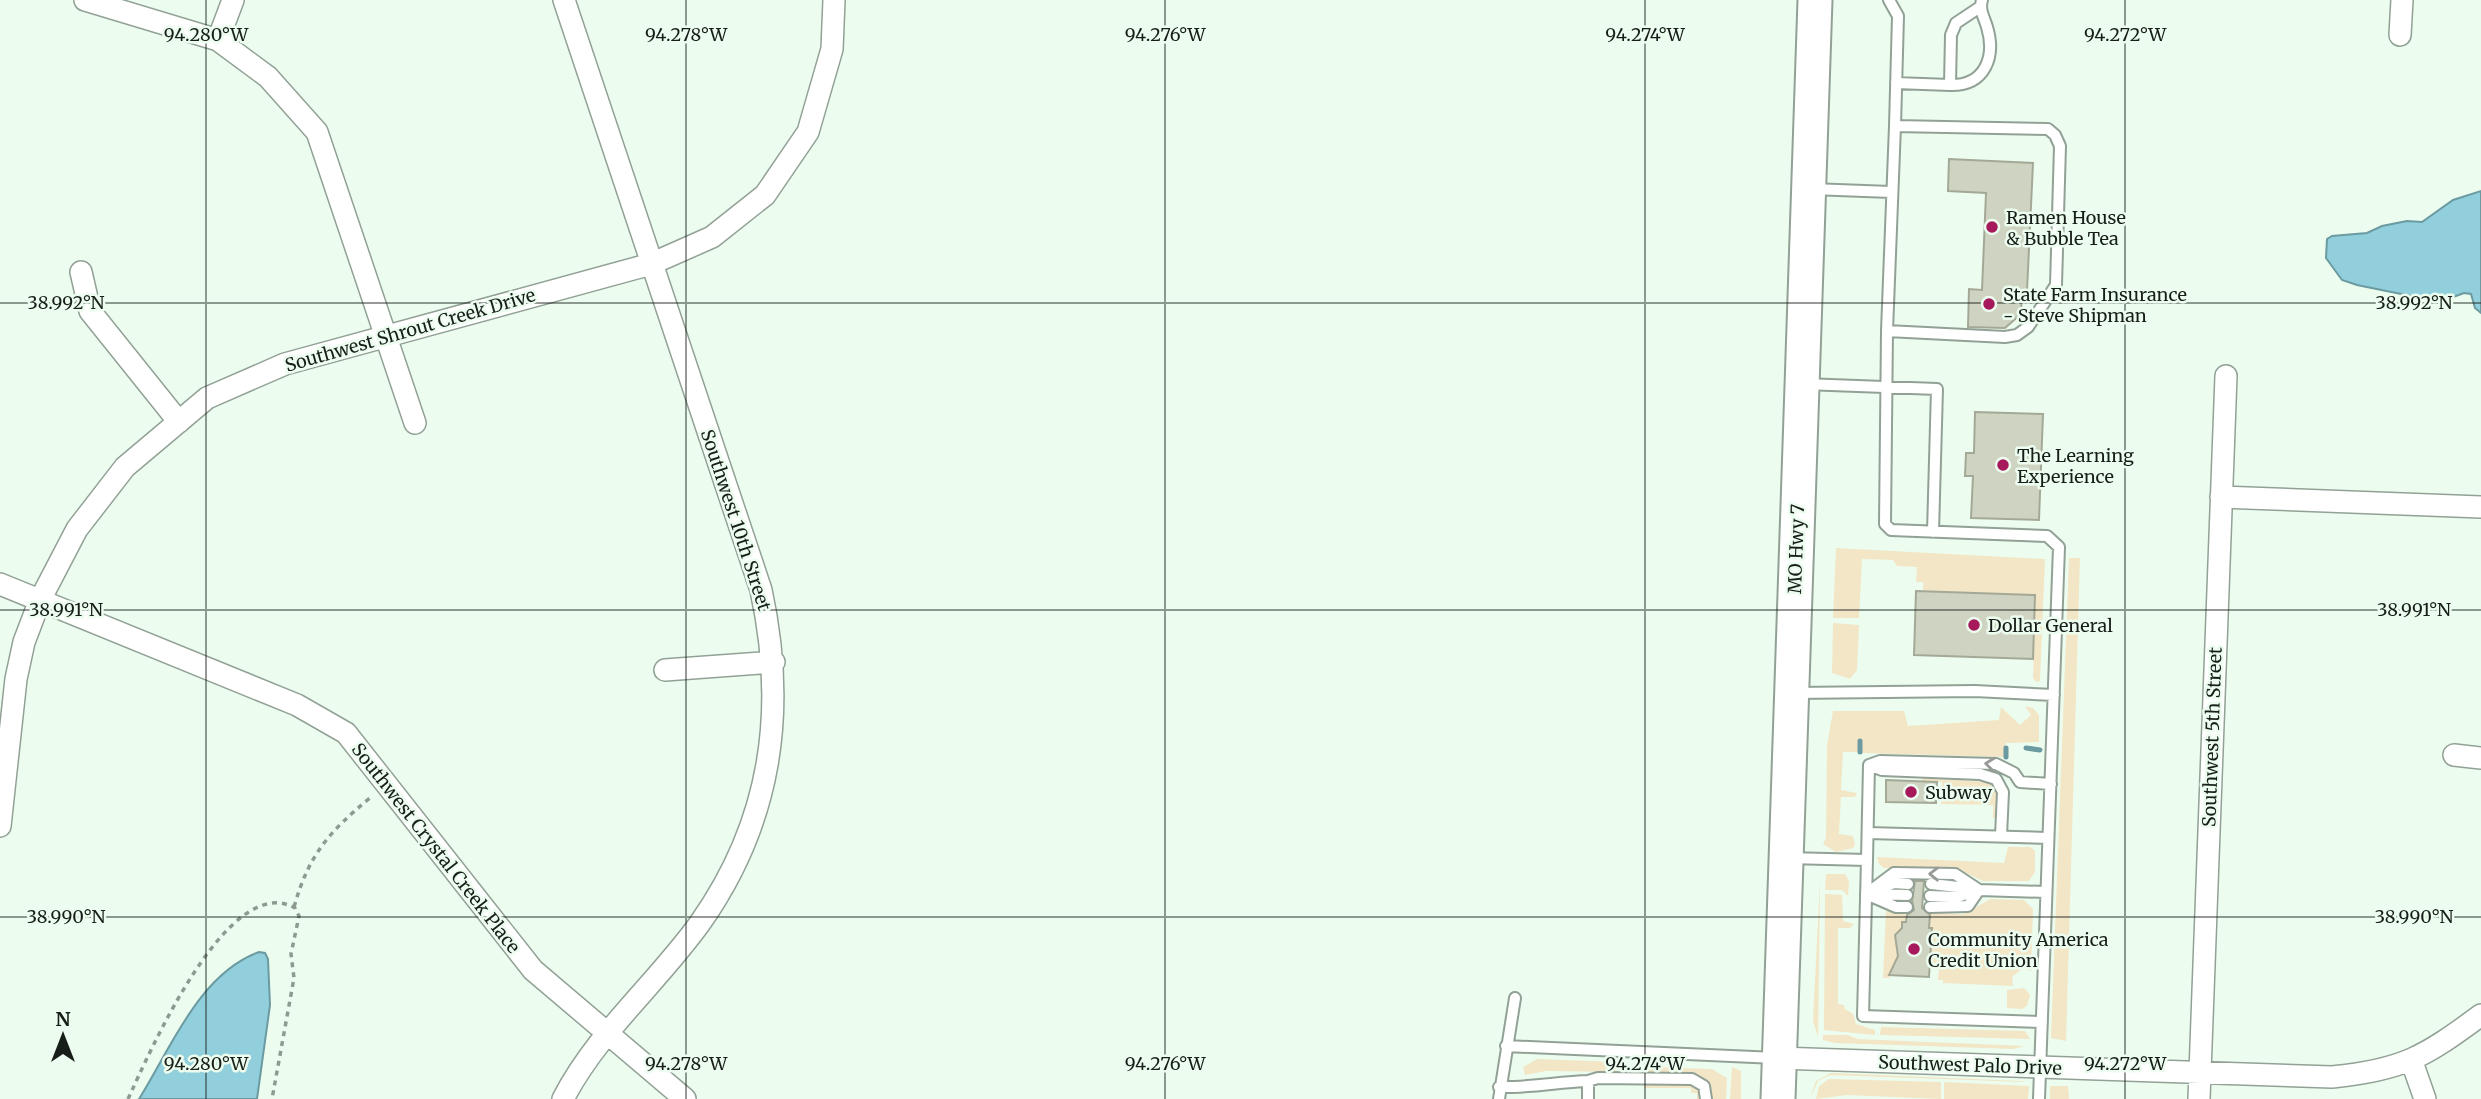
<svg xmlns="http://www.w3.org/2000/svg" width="2481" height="1099" viewBox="0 0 2481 1099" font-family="Merriweather,serif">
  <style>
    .green { fill: #f2e6c6 }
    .water { fill: #91cfdc; stroke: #6c9aa1; stroke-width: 2 }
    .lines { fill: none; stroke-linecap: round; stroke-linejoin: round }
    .stream { stroke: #6c9aa1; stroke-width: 5 }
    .building { fill: #cfd4c2; stroke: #a4a997; stroke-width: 2 }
    .service-casing { stroke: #92a195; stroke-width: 14 }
    .minor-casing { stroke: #92a195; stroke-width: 24 }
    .primary-casing { stroke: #92a195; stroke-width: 37 }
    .path { stroke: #8e9a90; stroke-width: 3.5; stroke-dasharray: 5 5; stroke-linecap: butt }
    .service { stroke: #fff; stroke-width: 10 }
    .minor { stroke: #fff; stroke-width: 21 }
    .primary { stroke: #fff; stroke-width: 33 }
    .oneway { stroke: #979997 }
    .ticks { fill: none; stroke: #171d18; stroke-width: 2; stroke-opacity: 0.45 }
    .poi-dot { fill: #a6195b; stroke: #ecfdef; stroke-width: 2.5 }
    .labels { text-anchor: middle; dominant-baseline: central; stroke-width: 5; stroke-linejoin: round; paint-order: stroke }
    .poi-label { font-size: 18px; fill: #171d18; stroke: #ecfdef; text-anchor: start }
    .street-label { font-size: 18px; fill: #171d18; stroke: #ecfdef }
    .ticks-label { font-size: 18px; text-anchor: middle; fill: #171d18; stroke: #ecfdef; stroke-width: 5; stroke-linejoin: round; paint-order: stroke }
  </style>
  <rect width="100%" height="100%" fill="#ecfdef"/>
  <path class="green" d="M1836,548L2045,559L2040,681L2036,682L2033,678L2035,595L1923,591V582H1916L1917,567L1897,566L1893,560L1862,559L1859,618H1833Z
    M2069,558H2080L2066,1041L2051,1038Z
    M1833,623L1859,625L1857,670L1850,679L1832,673Z
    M2025,706L2033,708L2039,715V742L2006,743L2004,757L1862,753L1861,742L1859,752H1843L1841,790L1857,793L1855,797H1841L1839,834L1853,836L1855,844L1853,848L1836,852L1823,844L1826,838L1827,745L1833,711H1904L1908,726L1999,720L2001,707L2020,725L2031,715Z
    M1922,778L1991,782L1997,789V818H1993V805L1941,804L1942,782L1922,781Z
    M2008,847H2030L2035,851V872L2029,881H1983L1960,870L1884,868L1879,864L1877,857L2004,863Z
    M1826,874H1845L1849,881L1848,896L1842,890H1825Z
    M1820,880V889L1818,1037L1813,1021Z
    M1825,894L1842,895L1843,921L1854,924L1850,928H1838V1004L1844,1005L1845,1009L1853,1014L1856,1024L1875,1030V1035L1824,1030Z
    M1990,899L2024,900L2033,909L2031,971L2023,968L2012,977L2013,986L1943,983V980H1938L1939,967H1929L1932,929L1926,928L1925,922H1902V932L1895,936L1899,958L1889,978H1883L1886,911L1964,914Z
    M2024,988L2030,995L2027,1006L2022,1009L2007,1008V990Z
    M1881,1027L2025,1031L2030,1039L1880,1035Z
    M1823,1035H1848L1857,1039L2025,1046L2013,1049L1835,1043L1823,1040Z
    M1537,1059L1617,1062L1616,1072L1546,1071L1525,1075L1523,1067Z
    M1622,1066L1712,1069L1727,1078L1726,1099H1712L1710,1085L1697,1074L1623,1072Z
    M1732,1067L1741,1071V1099H1730Z
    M1831,1073L2022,1081L2024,1082L1830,1075L1818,1081L1810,1099L1816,1081Z
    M1829,1079L1941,1082V1099L1847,1095L1816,1099L1819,1086Z
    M1944,1082L2029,1086L2028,1099H1944Z
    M1644,1083L1689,1084L1699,1090L1701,1099H1697V1093H1691V1088H1644Z
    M2050,1086H2068L2069,1099H2050Z"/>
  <path class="water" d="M2481,191V313L2475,308L2471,294L2464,293L2440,302L2357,285L2342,280L2326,258L2327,239L2332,236L2367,233L2382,226L2407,221L2422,222L2453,200Z
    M259,952L265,953L268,959L270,1005L257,1099H139C171,1048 199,974 259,952Z"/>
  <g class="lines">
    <path class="stream" d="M2026,748L2040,750
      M1860,752V741
      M2006,757V748"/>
  </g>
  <path class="building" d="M1949,159L2033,163L2027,291H2022L2021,314L2005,328L1968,327L1969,289L1982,290L1986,193L1948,191Z
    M1975,412L2043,414L2039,520L1971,518L1973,476H1965L1966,453H1974Z
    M1916,591L2035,595L2033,659L1914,655Z
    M1886,780L1937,782L1936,803L1886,802Z
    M1915,881H1924L1922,908L1930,915L1929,928H1932L1929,977L1889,975L1898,956L1895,935L1902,928V922H1906L1907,915L1914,910L1912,901Z"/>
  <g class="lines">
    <g class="service-casing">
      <path id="service" d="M1889,0L1898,16L1895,126
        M1980,7L1956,23L1951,35L1950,85C1985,86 1996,57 1987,27C1984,17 1979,10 1982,0
        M1896,83L1950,85
        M1895,126L2048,129L2055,135L2060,146L2056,285L2028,327L2017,335L2005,337L1887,331Z
        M1811,189L1891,192
        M1887,331L1885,524L1891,530L2047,536L2059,547L2039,1099
        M1804,384L1937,389L1933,532
        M1794,693L1975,691L2054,695
        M1869,765L1880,761L1996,764L2014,773L2020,782L2051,784
        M1869,765L1882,770L1980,774L1996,779L2003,792L2001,836
        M1868,833L2048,838
        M1788,858L1867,860L1863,1016L2042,1022
        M1867,860L1869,765
        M1931,884L1976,889
        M1878,889L1894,883L1908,884
        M1866,894L1894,873L1955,874L1979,890L2046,892
        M1866,894L1896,907H1907
        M1872,894L1907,895
        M1930,896L1957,897L1979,890
        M1930,907L1968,906L1979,890
        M1506,1046L1776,1058
        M1588,1081L1598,1078L1692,1079L1704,1086L1706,1099
        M1499,1087C1529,1088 1558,1082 1588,1081V1099
        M1499,1099L1515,998"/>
    </g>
    <g class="minor-casing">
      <path id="minor" d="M85,0L218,40L268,77L317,132L415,423
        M2400,35L2402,0
        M218,40L233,0
        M81,272L90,311L179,422
        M2221,497L2481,507
        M0,584L297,705L346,733L533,970L685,1099
        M665,670L774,662
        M2454,755L2481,758
        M0,826L16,679L24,642L40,600L77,529L125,467L207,398L285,364L651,264L712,237L765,195L808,132L832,49L834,0
        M1779,1058L2332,1077C2403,1070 2424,1057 2481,1015
        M2412,1062L2425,1099
        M563,1099C597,1033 657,983 700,923C772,821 787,710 761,590L564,0
        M2199,1099L2226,376"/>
    </g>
    <g class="primary-casing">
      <path id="primary" d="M1778,1099L1815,0"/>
    </g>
    <path class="path" d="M294,907C309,854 329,832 371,797
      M128,1099C149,1054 228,870 295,908L299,916L291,954L294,978L272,1099"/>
    <use href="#service" class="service"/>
    <use href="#minor" class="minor"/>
    <use href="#primary" class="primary"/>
  </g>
  <defs><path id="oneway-chevron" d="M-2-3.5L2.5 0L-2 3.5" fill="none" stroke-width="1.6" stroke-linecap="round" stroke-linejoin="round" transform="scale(1.75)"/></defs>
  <g class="oneway">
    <use href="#oneway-chevron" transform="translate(1990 764) rotate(-174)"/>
    <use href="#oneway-chevron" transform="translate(1934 874) rotate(-179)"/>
  </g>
  <path class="ticks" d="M206,0V1099M686,0V1099M1165,0V1099M1645,0V1099M2125,0V1099M0,303H2481M0,610H2481M0,917H2481"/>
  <g class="poi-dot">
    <circle cx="1992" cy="227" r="7"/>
    <circle cx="1989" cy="304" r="7"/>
    <circle cx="2003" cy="465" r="7"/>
    <circle cx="1974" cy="625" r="7"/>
    <circle cx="1911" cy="792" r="7"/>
    <circle cx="1914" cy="949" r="7"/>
  </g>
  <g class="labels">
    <g class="poi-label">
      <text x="2006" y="217">Ramen House<tspan x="2006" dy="21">&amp; Bubble Tea</tspan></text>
      <text x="2003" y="294">State Farm Insurance<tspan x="2003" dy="21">- Steve Shipman</tspan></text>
      <text x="2017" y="455">The Learning<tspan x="2017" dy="21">Experience</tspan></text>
      <text x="1988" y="625">Dollar General</text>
      <text x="1925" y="792">Subway</text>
      <text x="1928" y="939">Community America<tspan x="1928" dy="21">Credit Union</tspan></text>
    </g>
    <g class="street-label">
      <text transform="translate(410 330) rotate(-16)">Southwest Shrout Creek Drive</text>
      <text transform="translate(736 520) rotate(72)">Southwest 10th Street</text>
      <text transform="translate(1796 549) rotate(-88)">MO Hwy 7</text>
      <text transform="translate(2212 737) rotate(-88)">Southwest 5th Street</text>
      <text transform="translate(436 848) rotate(52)">Southwest Crystal Creek Place</text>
      <text transform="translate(1970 1065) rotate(2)">Southwest Palo Drive</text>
    </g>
  </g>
  <g class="ticks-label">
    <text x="206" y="41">94.280°W</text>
    <text x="686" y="41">94.278°W</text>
    <text x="1165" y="41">94.276°W</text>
    <text x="1645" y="41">94.274°W</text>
    <text x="2125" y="41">94.272°W</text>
    <text x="66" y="309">38.992°N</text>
    <text x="2414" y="309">38.992°N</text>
    <text x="66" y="616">38.991°N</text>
    <text x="2414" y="616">38.991°N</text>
    <text x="66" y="923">38.990°N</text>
    <text x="2414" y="923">38.990°N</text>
    <text x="206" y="1070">94.280°W</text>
    <text x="686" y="1070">94.278°W</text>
    <text x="1165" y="1070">94.276°W</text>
    <text x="1645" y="1070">94.274°W</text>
    <text x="2125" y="1070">94.272°W</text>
  </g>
  <g transform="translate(63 1036)" stroke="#ecfdef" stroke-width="5" paint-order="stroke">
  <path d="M0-5L12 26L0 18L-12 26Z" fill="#171d18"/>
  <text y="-10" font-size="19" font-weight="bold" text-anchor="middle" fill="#171d18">N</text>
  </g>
</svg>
